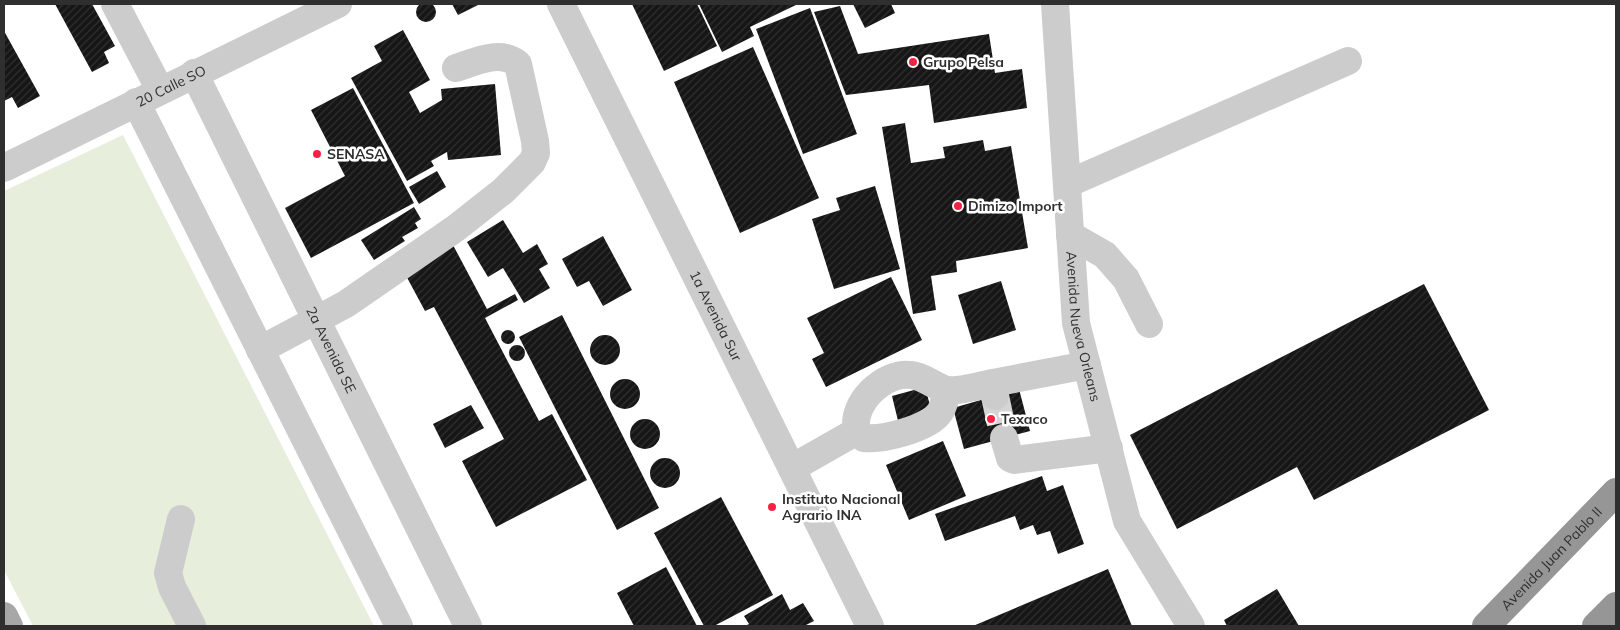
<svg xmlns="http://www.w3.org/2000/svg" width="1620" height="630" viewBox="0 0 1620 630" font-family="Mulish,sans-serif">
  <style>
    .grass { fill: #e7eedc }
    .building { fill: url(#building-hatch) }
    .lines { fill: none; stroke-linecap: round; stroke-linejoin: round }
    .minor-tunnel { stroke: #d5d5d5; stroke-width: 28; stroke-dasharray: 28 14; stroke-linecap: butt }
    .minor { stroke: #ccc; stroke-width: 28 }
    .major { stroke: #a7a7a7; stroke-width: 28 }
    .highway { stroke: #969696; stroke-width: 28 }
    .poi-dot { fill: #f72144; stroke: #fff; stroke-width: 2 }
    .labels { text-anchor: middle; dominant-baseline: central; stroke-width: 5; stroke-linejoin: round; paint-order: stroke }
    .poi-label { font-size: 14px; font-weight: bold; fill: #2f2f2f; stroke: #fff; text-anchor: start }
    .street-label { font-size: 14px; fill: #2f2f2f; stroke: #fff }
  </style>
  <defs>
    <pattern id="building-hatch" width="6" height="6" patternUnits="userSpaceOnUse" patternTransform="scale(1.25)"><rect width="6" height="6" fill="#161616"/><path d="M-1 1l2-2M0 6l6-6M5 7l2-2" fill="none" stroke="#303030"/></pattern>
  </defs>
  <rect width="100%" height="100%" fill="#fff"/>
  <path class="grass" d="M123,135L374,626H33L4,570V191Z"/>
  <path class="building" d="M416 12a10 10 0 1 1 20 0a10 10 0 1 1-20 0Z
    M55,4H92L115,46L104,52L109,63L92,72Z
    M452,4H480L458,15Z
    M632,4H697L717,46L664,71Z
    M699,4H798L750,27L754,36L722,52Z
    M853,4H891L895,13L865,28Z
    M840,6L858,54L989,34L995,73L1022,69L1027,108L934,123L929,85L846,95L814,12Z
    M810,8L857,134L803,154L756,29Z
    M403,30L430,80L409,92L420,113L442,100L441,89L495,84L501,155L448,160L447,152L431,161L434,166L407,181L351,78L382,61L374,46Z
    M4,31L40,96L18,108L12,97L4,101Z
    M753,47L819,198L740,233L674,82Z
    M353,88L414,203L311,258L285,208L345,176L311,110Z
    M905,123L911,163L945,158L943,147L983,140L985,151L1011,146L1028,248L956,261L957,272L931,276L936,310L913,314L882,127Z
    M437,171L446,187L419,204L409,187Z
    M875,186L900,269L834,289L812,219L840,210L836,198Z
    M414,207L421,219L415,223L418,228L402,237L405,241L374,260L361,240Z
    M503,220L523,253L537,244L548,264L539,269L550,288L524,303L503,268L488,277L467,242Z
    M603,236L632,290L603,306L589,281L577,287L562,259Z
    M453,245L487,309L515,294L518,300L485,318L539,421L552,414L587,480L496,527L462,461L504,439L434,307L425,311L404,272Z
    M891,277L922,340L826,387L812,359L824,353L807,318Z
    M1001,281L1016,330L973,344L958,295Z
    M1424,284L1489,410L1314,500L1297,467L1177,529L1130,435Z
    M562,315L659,508L617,530L519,337Z
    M501 337a7 7 0 1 1 14 0a7 7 0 1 1-14 0Z
    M590 350a15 15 0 1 1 30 0a15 15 0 1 1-30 0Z
    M509 353a8 8 0 1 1 16 0a8 8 0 1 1-16 0Z
    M610 394a15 15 0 1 1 30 0a15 15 0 1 1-30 0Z
    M925,387L933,416L899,425L892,396Z
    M1019,389L1030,431L964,449L953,408Z
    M471,405L484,428L445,448L433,424Z
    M630 434a15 15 0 1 1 30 0a15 15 0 1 1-30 0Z
    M943,441L966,496L909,520L886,465Z
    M650 473a15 15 0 1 1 30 0a15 15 0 1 1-30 0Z
    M1042,476L1047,491L1063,485L1084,544L1058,554L1050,531L1037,535L1033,525L1020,530L1015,516L945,541L935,514Z
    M721,497L773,595L714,626H704L654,533Z
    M666,567L697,626H634L617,593Z
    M1108,569L1132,626H973Z
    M1277,589L1299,626H1227L1224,620Z
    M782,594L790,610L803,603L814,621L804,626H745L749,624L744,616Z"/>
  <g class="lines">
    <path class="minor-tunnel" d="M995,396L1004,438"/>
    <g class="minor">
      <path d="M115,4L160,90"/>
      <path id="s1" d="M561,4L870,626"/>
      <path id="s2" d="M1055,4L1076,323L1127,521L1191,626"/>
      <path id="s3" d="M194,73L468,626"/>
      <path d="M136,102L399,626"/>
      <path id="s4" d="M4,168L338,4"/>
      <path d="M1067,184L1348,61"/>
      <path d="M1070,235L1105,255L1126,279L1149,324"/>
      <path d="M260,350L346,304L456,228L503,191L532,162L536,153L535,141L518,64C500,49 475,62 456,68"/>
      <path d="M995,396L993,383L1087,365"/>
      <path d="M857,431L864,438C882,440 929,429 940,412C944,406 945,397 948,390"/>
      <path d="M1004,438L1010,458L1014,460L1109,448"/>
      <path d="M792,468L857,431C850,404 884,371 911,375C924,376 935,387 947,390C957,392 982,385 993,383"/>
      <path d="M181,519L168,573L172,587L192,626"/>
    </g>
    <path class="major" d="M4,616L9,626"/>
    <g class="highway">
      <path id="s5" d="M1486,626L1616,492"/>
      <path d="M1596,626L1616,606"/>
    </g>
  </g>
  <g class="poi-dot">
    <circle cx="913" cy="62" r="5"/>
    <circle cx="317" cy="154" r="5"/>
    <circle cx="958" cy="206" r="5"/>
    <circle cx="991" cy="419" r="5"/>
    <circle cx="772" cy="507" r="5"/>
  </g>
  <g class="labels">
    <g class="poi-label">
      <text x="923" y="62">Grupo Pelsa</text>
      <text x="327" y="154">SENASA</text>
      <text x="968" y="206">Dimizo Import</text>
      <text x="1001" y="419">Texaco</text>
      <text x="782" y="499">Instituto Nacional<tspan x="782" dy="16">Agrario INA</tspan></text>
    </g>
    <g class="street-label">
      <text stroke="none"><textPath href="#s4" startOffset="186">20 Calle SO</textPath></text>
      <text stroke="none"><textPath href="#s1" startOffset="348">1a Avenida Sur</textPath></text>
      <text stroke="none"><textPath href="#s2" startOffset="324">Avenida Nueva Orleans</textPath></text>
      <text stroke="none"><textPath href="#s3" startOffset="309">2a Avenida SE</textPath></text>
      <text stroke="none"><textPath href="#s5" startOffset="94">Avenida Juan Pablo II</textPath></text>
    </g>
  </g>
  <rect width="1620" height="630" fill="none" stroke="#2f2f2f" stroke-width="10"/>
</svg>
